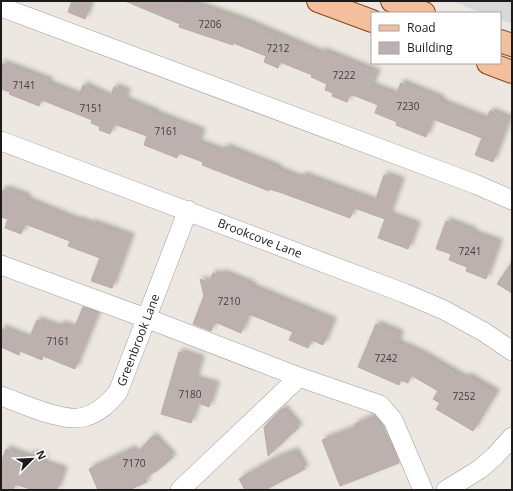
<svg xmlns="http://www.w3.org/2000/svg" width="513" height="491" viewBox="0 0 513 491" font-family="'Open Sans',sans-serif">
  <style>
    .residential { fill: #d9d8d9 }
    .building { fill: #bcb1ae; stroke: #bdaba5; filter: url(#shadow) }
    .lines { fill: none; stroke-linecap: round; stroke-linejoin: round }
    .minor-casing { stroke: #9c9c9c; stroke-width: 20 }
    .major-casing { stroke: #89480a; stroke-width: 24 }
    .minor { stroke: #fff; stroke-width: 19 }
    .major { stroke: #f5bf9e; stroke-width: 22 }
    .labels { text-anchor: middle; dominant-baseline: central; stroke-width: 4; stroke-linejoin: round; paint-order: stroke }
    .number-label { font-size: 10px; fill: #434040 }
    .street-label { font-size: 12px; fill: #1b1b1b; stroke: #fff }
  </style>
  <defs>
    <filter id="shadow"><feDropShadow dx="3.5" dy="-3.5" stdDeviation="2" flood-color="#0004"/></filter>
  </defs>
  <rect width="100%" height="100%" fill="#ece7e1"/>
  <path class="residential" d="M451,1H512V24L500,19V13H483Z"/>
  <path class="building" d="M72,1H91L85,19L68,12Z
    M125,1H186L241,20L321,54L322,51L377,73L371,86L396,95L401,83L441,99L440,102L486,120L490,111L509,119L493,162L475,155L482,138L433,119L426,137L396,125L397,122L375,113L378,105L350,94L347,102L332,96L333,93L325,90L327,84L311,77L312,75L280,62L278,68L264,62L266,56L233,43V45L179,27L180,24Z
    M1,63L49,81L48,84L79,96L83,85L110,98L114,87L127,92L124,100L156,113L155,114L202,132L198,143L223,152L225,147L278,168L277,170L301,179L302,175L375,202L384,175L401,181L389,215L417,225L408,249L378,238L385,219L354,208L350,218L282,193L269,189V191L202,165L203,162L179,153L177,158L144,145L147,136L114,124L110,134L99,130L100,127L91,123L92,120L42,100L39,106L9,94L10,92L1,89Z
    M5,189L27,197L26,200L77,221L78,220L91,225L92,223L131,237L112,288L91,281L100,258L68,246L70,241L25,224L21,234L5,228L8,219L1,217V190L4,191Z
    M446,221L473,231L472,233L499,243L486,279L466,271L467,267L449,260L451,254L436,249Z
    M512,262V293L497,284Z
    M213,273L220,276L222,273L252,285L251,287L333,321L323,345L312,340L308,348L289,340L293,332L249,314L241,333L215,322L211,331L193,324L204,296L200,279L209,283Z
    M83,307L98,312L75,369L43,356L42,360L20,351L19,355L1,347V328L29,339L37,320L59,328L61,324L74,329Z
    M376,324L400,334L397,343L420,353L465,379L467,376L496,393L473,431L436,409L440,403L433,399L438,391L411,375L408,383L401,380L399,385L358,367Z
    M179,352L201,359L195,379L216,385L209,407L198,403L191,423L161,414Z
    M283,408L299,427L268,456L264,427Z
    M375,416L387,444L391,442L399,463L340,486L322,440L356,427L355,424Z
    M153,436L173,457L158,470L145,477L147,482L129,490H98L89,469L132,449L136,454Z
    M6,449L30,458L31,454L44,458L42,463L64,470L57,490H33L15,484L13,490H1V463Z
    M295,451L305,469L265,490H245L239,479L274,459Z"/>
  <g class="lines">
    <g class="minor-casing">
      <path id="minor" d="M1,7L475,184L512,200
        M1,141L404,293L444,310L484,332L512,351
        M1,265L159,323L299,377L380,405L393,420L423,490
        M1,396C21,403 63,423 84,417C99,413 109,403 118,392L188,210
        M180,490L299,377
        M446,490L480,469L495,456L512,437"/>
    </g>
    <g class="major-casing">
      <path id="major" d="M318,1L372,21
        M392,1L424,13
        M500,41L512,45
        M488,63L512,72"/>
    </g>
    <use href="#minor" class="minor"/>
    <use href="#major" class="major"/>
  </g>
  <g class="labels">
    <g class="number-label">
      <text x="210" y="24">7206</text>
      <text x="278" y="48">7212</text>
      <text x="344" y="75">7222</text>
      <text x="24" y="85">7141</text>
      <text x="408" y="106">7230</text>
      <text x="91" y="108">7151</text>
      <text x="166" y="131">7161</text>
      <text x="470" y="251">7241</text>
      <text x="229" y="301">7210</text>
      <text x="58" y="341">7161</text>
      <text x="386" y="358">7242</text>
      <text x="190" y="394">7180</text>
      <text x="464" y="396">7252</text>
      <text x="134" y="463">7170</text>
    </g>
    <g class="street-label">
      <text transform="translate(260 238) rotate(21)">Brookcove Lane</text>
      <text transform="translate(138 340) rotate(-69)">Greenbrook Lane</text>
    </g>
  </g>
  <rect width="513" height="491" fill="none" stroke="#1b1b1b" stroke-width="4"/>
  <rect x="371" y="12" width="130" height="52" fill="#ffffff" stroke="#a4a4a4"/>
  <rect x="379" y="25" width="20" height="6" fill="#f5bf9e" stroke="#a4a4a4"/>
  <text x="407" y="32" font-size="12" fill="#1b1b1b">Road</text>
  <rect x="379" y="42" width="20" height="12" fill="#bcb1ae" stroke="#a4a4a4"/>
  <text x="407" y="52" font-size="12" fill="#1b1b1b">Building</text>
  <g transform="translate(32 459) rotate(66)" stroke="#ffffff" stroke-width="3" paint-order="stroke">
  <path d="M0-3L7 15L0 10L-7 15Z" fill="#1b1b1b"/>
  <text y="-6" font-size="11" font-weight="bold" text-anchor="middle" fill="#1b1b1b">N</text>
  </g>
</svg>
